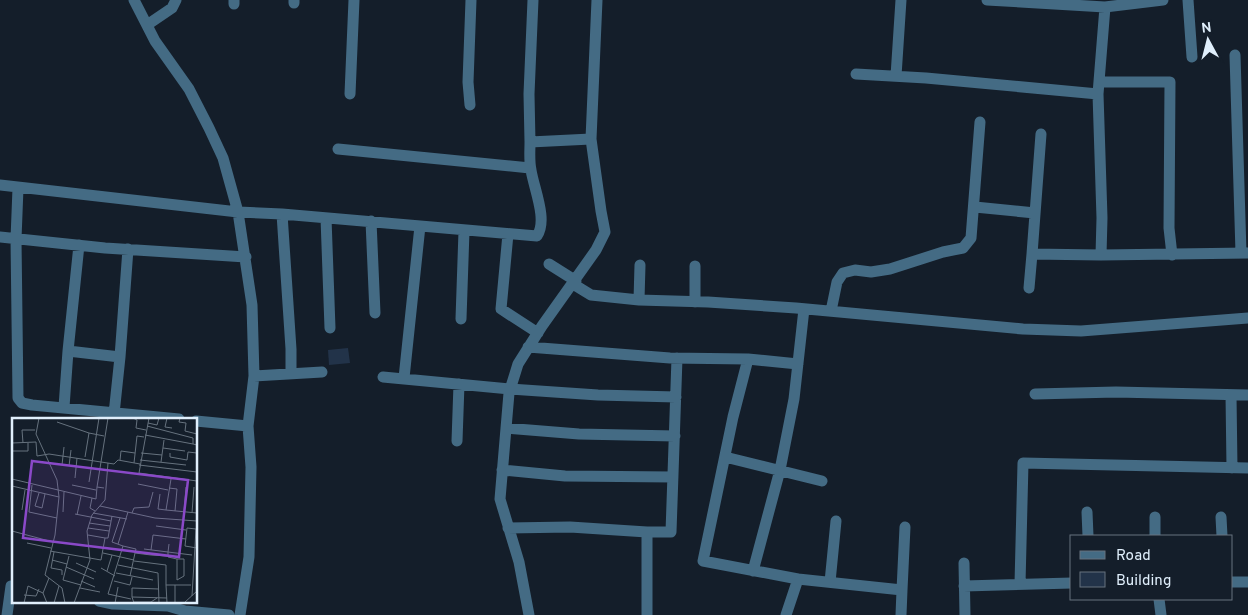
<svg xmlns="http://www.w3.org/2000/svg" width="1248" height="615" viewBox="0 0 1248 615" font-family="Overpass,sans-serif">
  <style>
    .building { fill: #223349 }
    .lines { fill: none; stroke-linecap: round; stroke-linejoin: round }
    .minor { stroke: #446b84; stroke-width: 11 }
    .inset-road { fill: none; stroke: #66727e; stroke-width: 1 }
    .view { fill: #8a49c8; fill-opacity: 0.15; stroke: #8a49c8; stroke-width: 2.5 }
    .inset-edge { fill: none; stroke: #e0effc; stroke-width: 2.5 }
  </style>
  <rect width="100%" height="100%" fill="#141e2a"/>
  <path class="building" d="M348,348L350,363L329,365L328,350Z"/>
  <g class="lines">
    <path class="minor" d="M134,0L155,41L189,89L209,128L223,158L238,212L252,305L254,376L248,426L251,467L249,557L240,615
      M234,0V4
      M987,0L1105,7L1163,0
      M1188,0L1192,57
      M294,3V0
      M1105,7L1098,94L1102,218L1101,255L1248,253
      M147,25L172,8L176,0
      M1235,55L1241,253
      M856,74L926,78L1098,94
      M896,76L901,0
      M1099,82H1170L1169,228L1172,255
      M350,94L354,0
      M470,105L468,82L471,0
      M1041,134L1032,254L1101,255
      M530,142L529,94L533,0
      M338,149L530,168
      M0,185L238,212L282,214L537,236C548,220 534,189 531,170C529,161 530,151 530,142L591,139
      M18,188L16,239L18,398L22,403L32,405L179,419
      M975,207L1035,213
      M282,214L291,349V373
      M326,218L330,328
      M371,221L375,313
      M508,234L501,309L538,333
      M0,237L105,248L246,257
      M79,245L68,351L120,357L128,249
      M549,264L576,281
      M573,284L591,295L639,300L708,302L796,308L1023,329L1081,331L1248,318
      M1029,288L1032,254
      M639,300L640,265
      M695,302V266
      M831,311L837,282L843,273L855,270L871,272L890,269L943,252L963,248L971,238L980,122
      M461,319L464,231
      M528,347L670,358L748,359L798,364
      M748,359L733,417L703,561L798,579
      M254,376L322,372
      M383,377L510,389L598,395L676,397
      M404,378L420,226
      M1035,394L1116,392L1248,395
      M1231,395L1232,468
      M64,407L68,351
      M114,414L120,357
      M196,421L248,426
      M506,428L579,434L675,436
      M457,441L459,384
      M725,457L822,481
      M502,470L565,476L673,477
      M1087,512L1088,536
      M1155,517V536
      M1221,517L1222,536
      M508,528L570,527L647,532V615
      M647,532H671L677,358
      M964,563L965,615
      M753,571L780,470L794,399L804,309
      M830,582L836,521
      M1232,582H1248
      M1020,584L1023,463L1248,468
      M964,586L1072,583
      M902,590L905,527
      M1159,599L1161,615
      M99,601L113,604L168,606L185,611L229,615
      M7,615L11,586
      M529,615L519,562L500,499L509,393L518,364L542,326L596,250L605,232L601,211L591,139L597,0
      M786,615L798,579L902,590L901,615"/>
  </g>
  <g transform="translate(12 418)">
    <rect width="185" height="185" fill="#141e2a"/>
    <path class="inset-road" d="M27,0L24,16L45,62L47,79L43,117L33,157L50,170L53,185M121,0L125,2L124,10L134,12M137,0L127,55L185,63M155,0L153,9L160,10M168,0L167,4L174,5L173,13L185,16M45,4L77,15L73,39M136,5L145,7L147,0M135,8L181,20V26L185,27M77,15L92,18M133,17L181,26M24,24L25,38L37,36L102,46L106,42L128,46M0,25L24,24M11,25L10,12H23M151,30L173,33M0,33H16V25M129,35L150,37M158,35V39L175,42L176,34L185,35M108,42L109,33L123,35M128,42L174,47M149,44L152,22M122,45L125,18L132,19M50,47L52,29M127,47L185,54M57,48L59,32M63,60L65,40M0,61L84,81L85,69L92,70M159,61L154,92L185,95M77,64L87,0M126,66L156,72M20,67L17,94L45,100M60,67L84,72M0,68L47,79M85,69L96,0M157,70L165,71L163,93M27,75L23,88L30,90L33,76M148,76L146,91L154,92M80,80L78,90L83,93M88,88L143,100L185,103M10,92L13,72M51,94L52,74M172,94L174,69M81,95L115,101M120,95L122,90L137,89L141,74M180,95L182,69M63,96L99,103M65,97L69,78M108,100L100,124L111,128M77,105L98,108M144,108L174,112M76,110L97,113M184,111L175,110L173,128L185,130M0,113L41,124M93,120H96L100,98M15,125L39,130M106,126L116,94M132,131L156,134L157,126M139,132L141,117L174,121M38,133L89,142L93,120L76,117M42,134L39,150L50,152V157M91,135L122,142M57,138L51,162L69,167M156,139L165,141V162L172,158V141H165M40,142L55,146M122,143L154,147V167M64,145L84,154M106,147L146,155L147,185M54,149L82,161M89,150L103,158M95,153L100,137M104,155L141,162M118,158L123,135M69,163L83,169M102,163L118,167L120,159M163,167V185M68,170L88,174M31,175L37,160M12,177L24,178L27,171M180,178L184,111M120,179V170L147,171M119,181L96,176L111,128L124,131L123,135L139,137L156,138V134L180,137M122,184H139L145,180M12,185L16,168L31,175L35,185M42,185L47,168M62,185L78,142L75,113L80,97L93,82L96,45M103,185L106,169M122,185L120,179L155,180M155,185L154,167H179M172,185L185,173"/>
    <path class="view" d="M20,43L176,62L167,139L11,120Z"/>
    <rect width="185" height="185" class="inset-edge"/>
  </g>
  <rect x="1070" y="535" width="162" height="65" fill="#141e2a" stroke="#66727e"/>
  <rect x="1080" y="551" width="25" height="8" fill="#446b84" stroke="#66727e"/>
  <text x="1116" y="560" font-size="15" fill="#e0effc">Road</text>
  <rect x="1080" y="572" width="25" height="15" fill="#223349" stroke="#66727e"/>
  <text x="1116" y="585" font-size="15" fill="#e0effc">Building</text>
  <g transform="translate(1208 40) rotate(353)" stroke="#141e2a" stroke-width="4" paint-order="stroke">
  <path d="M0-4L9 19L0 12L-9 19Z" fill="#e0effc"/>
  <text y="-8" font-size="14" font-weight="bold" text-anchor="middle" fill="#e0effc">N</text>
  </g>
</svg>
